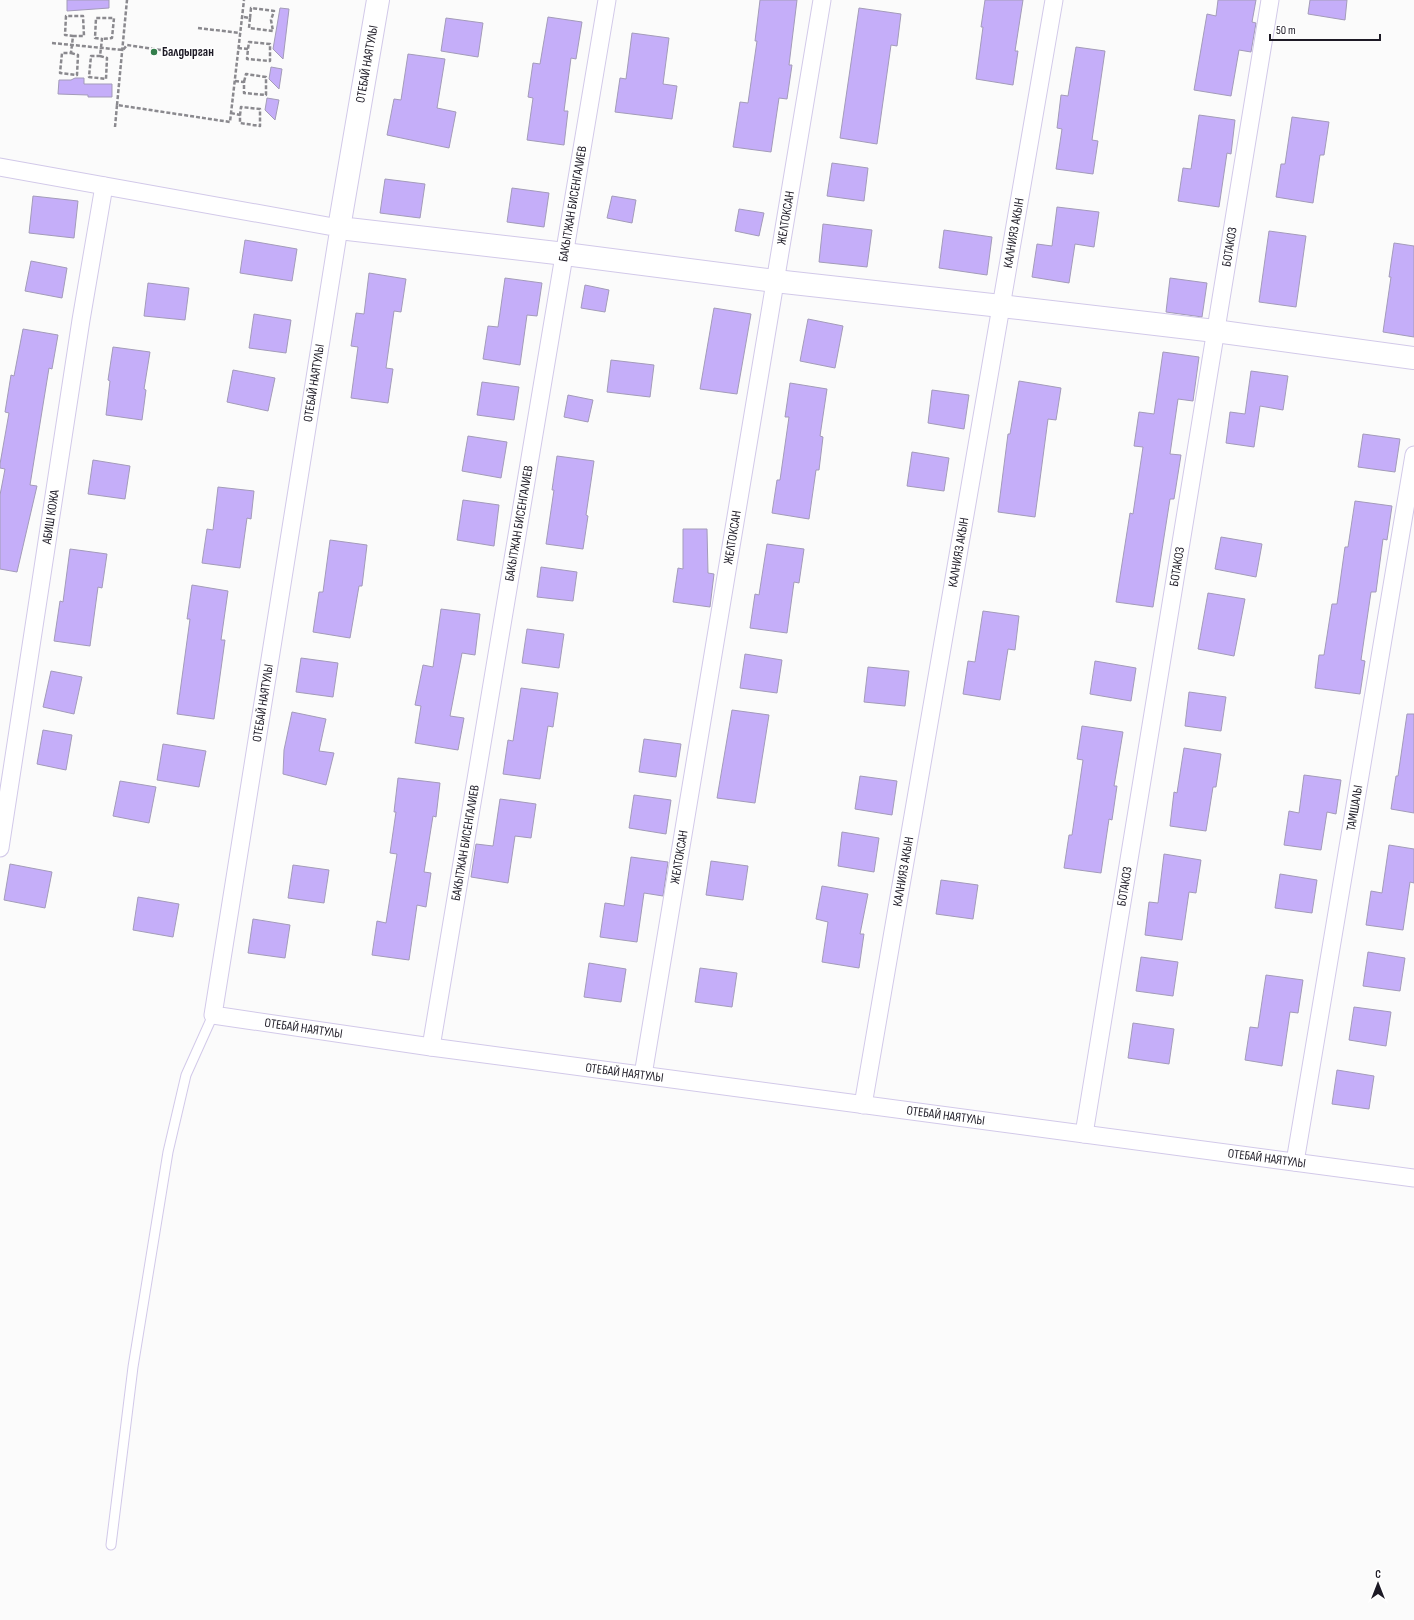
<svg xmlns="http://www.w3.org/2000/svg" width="1414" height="1620" viewBox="0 0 1414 1620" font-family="'Sofia Sans Condensed',sans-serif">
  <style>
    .building { fill: #c5aef9; stroke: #a39bb9 }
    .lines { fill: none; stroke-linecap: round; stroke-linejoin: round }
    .lane-casing { stroke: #d2c9e9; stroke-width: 11 }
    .street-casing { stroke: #d2c9e9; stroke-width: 19 }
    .secondary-casing { stroke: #d2c9e9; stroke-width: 24 }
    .path { stroke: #8a898e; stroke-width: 2.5; stroke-dasharray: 4 2; stroke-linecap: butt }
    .lane { stroke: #fff; stroke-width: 9 }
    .street { stroke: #fff; stroke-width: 17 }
    .secondary { stroke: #fff; stroke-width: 22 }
    .poi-dot { fill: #337d4b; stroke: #fff; stroke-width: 1.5 }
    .labels { text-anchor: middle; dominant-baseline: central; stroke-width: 3; stroke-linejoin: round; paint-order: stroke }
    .poi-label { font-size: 13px; font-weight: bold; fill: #1d1a25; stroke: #fff; text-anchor: start }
    .street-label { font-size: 13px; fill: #1d1a25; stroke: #fff }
  </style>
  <rect width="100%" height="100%" fill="#fbfbfb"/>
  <path class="building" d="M67,0H109V8L67,11Z
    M760,0H797L789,65H792L787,99L779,98L771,152L733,147L740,102L748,103L757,41H755Z
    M985,0H1023L1015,51H1018L1013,85L976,79L983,27H981Z
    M1218,0H1256L1252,22L1256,23L1251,52L1239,50L1231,96L1194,90L1207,14L1216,16Z
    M1310,0H1347L1345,20L1308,14Z
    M280,8L289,9L283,59L273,49Z
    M859,8L901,14L897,46L891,45L877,144L840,138Z
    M548,17L582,22L576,59L571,58L564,111H568L564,145L527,140L533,98L528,97L533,63L540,64Z
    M446,18L483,23L478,57L441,51Z
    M632,33L669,38L663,84L677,86L672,119L615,112L620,78L626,79Z
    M1076,47L1105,51L1092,140L1098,141L1093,174L1056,169L1062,129L1057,128L1061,95L1068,96Z
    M408,54L445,59L437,108L456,112L449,148L387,135L394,99L401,100Z
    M271,67L282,69L279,89L269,79Z
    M75,78H84V84H112V97H88V95L58,94L59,80H71Z
    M267,98L279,100L275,120L265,110Z
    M1199,115L1235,120L1231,154L1227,153L1219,207L1178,201L1183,168L1191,169Z
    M1292,117L1329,122L1324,155H1320L1313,203L1276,197L1281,164H1285Z
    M832,163L868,168L864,201L827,196Z
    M385,179L425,184L420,218L380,213Z
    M512,188L549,193L544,227L507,222Z
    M33,196L78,201L74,238L29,233Z
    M612,196L636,200L632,223L607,218Z
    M1057,207L1099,212L1094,247L1075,244L1069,283L1032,277L1037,244L1052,246Z
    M739,209L764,213L759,236L735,231Z
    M823,224L872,230L867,267L819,262Z
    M944,230L992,237L987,275L939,268Z
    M1269,231L1306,236L1296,307L1259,302Z
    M245,240L297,249L292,281L240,273Z
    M1394,243L1414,246V337L1383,332L1391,277H1389Z
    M31,261L67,268L62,298L25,291Z
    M369,273L406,279L401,312L394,311L386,368L393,369L388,403L351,398L358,347L351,346L356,313L364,314Z
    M505,278L542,283L537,316L527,315L520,365L483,359L488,326L498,327Z
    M1170,278L1207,283L1202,317L1166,312Z
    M148,283L189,288L185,320L144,316Z
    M585,285L609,290L605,312L581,308Z
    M714,308L751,314L737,394L700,389Z
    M254,314L291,320L286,353L249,348Z
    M808,319L843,326L835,368L800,361Z
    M23,329L58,335L52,369L49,368L30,485L37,486L17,572L0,569V495L5,469L0,468V464L9,413L5,412L11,375L14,376Z
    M113,347L150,352L144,389L146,390L142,420L106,415L110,381L108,380Z
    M1163,352L1199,357L1193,401L1178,399L1170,454L1181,455L1174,499H1170L1153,607L1116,602L1130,513L1133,514L1143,447L1134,446L1139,412L1154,414Z
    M611,360L654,365L650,397L607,392Z
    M233,370L275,378L268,411L227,402Z
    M1251,371L1288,376L1283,410L1260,406L1254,447L1226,443L1230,412L1245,414Z
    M1019,381L1061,388L1056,420L1048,419L1035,517L998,512L1008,434H1010Z
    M482,382L519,387L514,420L477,415Z
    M790,383L827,389L820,436L823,437L819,470H816L809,519L772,513L777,480H780L789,417H785Z
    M932,390L969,395L964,429L928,423Z
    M568,395L593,400L588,422L564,417Z
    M1363,434L1400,439L1395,472L1358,467Z
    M468,436L507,442L501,478L462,471Z
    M912,452L949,458L944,491L907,486Z
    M557,456L594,461L586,515L588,516L583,549L546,544L554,490H552Z
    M93,460L130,466L125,499L88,494Z
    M218,487L254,491L251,519L247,518L240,568L202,563L207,529L213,530Z
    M463,500L499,505L494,546L457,540Z
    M1355,501L1392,506L1387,540L1383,539L1376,592H1371L1361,660L1365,661L1360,694L1315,688L1319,655H1324L1332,604H1337L1345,547H1348Z
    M683,529H707L708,573L714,574L710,607L673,602L678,568L683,569Z
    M1221,537L1262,544L1256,577L1215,569Z
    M330,540L367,545L362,586H359L350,638L313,632L319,592H323Z
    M767,544L804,549L799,583L794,582L787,633L750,628L755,594L759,595Z
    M70,549L107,554L102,588L98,587L90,646L54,641L60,601L63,602Z
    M541,567L577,572L573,601L537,597Z
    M192,585L228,591L221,640H225L214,719L177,714L190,619H187Z
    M1208,593L1245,599L1234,656L1198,649Z
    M441,609L480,614L475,655L462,653L450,716L464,718L458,750L415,743L421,706L415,705L423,665L433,667Z
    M983,611L1019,616L1015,650L1008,649L1000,700L963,694L968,661L975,662Z
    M527,629L564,634L559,668L522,663Z
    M745,654L782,660L777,693L740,688Z
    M301,658L338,663L333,697L296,692Z
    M1095,661L1136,668L1131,701L1090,694Z
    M868,667L909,671L905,706L864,702Z
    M51,671L82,677L74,714L43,707Z
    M521,688L558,693L553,727L548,726L540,779L503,774L508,740L513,741Z
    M1189,692L1226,697L1221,731L1185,726Z
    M732,710L769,715L755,803L717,798Z
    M292,712L326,719L319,751L334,753L326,785L283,774L284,750Z
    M1407,714H1414V813L1391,809L1396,776H1398Z
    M1082,726L1123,732L1114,786H1117L1112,820L1109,819L1101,873L1064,868L1069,835H1072L1083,760L1077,759Z
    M43,730L72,735L66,770L37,764Z
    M644,739L681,744L676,777L639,772Z
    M163,744L206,751L199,787L157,780Z
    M1184,748L1221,754L1216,787H1213L1206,831L1170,826L1174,792L1177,793Z
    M1304,775L1341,780L1336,814L1327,812L1321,850L1284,845L1289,811L1299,813Z
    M860,776L897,781L892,815L855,809Z
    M398,778L440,783L436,817L433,816L424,872L431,873L426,907L417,905L409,960L372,955L377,921L386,923L397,854L390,853L396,812H394Z
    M120,781L156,787L149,823L113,816Z
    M634,795L671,800L666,834L629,828Z
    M500,799L536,804L531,838L515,836L508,883L471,877L476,844L493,846Z
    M842,832L879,838L874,872L838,866Z
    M1389,845L1414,849V883L1410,882L1403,930L1366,925L1371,891L1382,893Z
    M1164,854L1201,860L1196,893L1189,892L1182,940L1145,935L1149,902L1158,903Z
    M631,857L668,862L663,896L644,893L637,942L600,937L605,903L624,906Z
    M711,861L748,866L743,900L706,895Z
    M10,864L52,872L45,908L4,900Z
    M293,865L329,870L324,903L288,898Z
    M1280,874L1317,880L1312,913L1275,908Z
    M941,880L978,885L973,919L936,914Z
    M822,886L868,894L860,934H864L859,968L822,962L828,922L816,919Z
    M138,897L179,904L173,937L133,930Z
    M253,919L290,925L285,958L248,953Z
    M1368,952L1405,958L1400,991L1363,986Z
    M1141,957L1178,962L1173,996L1136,991Z
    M589,963L626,969L621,1002L584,997Z
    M700,968L737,973L732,1007L695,1002Z
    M1266,975L1303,980L1298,1013L1290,1012L1282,1066L1245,1060L1250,1027L1258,1028Z
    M1354,1007L1391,1012L1386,1046L1349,1040Z
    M1133,1023L1174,1029L1169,1064L1128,1058Z
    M1337,1070L1374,1076L1369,1109L1332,1104Z"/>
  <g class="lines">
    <g class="lane-casing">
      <path id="lane" d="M111,1545L133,1367L168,1152L186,1075L213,1015"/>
    </g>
    <g class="street-casing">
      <g id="street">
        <path id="s1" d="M0,167L339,228L213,1015L431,1047L1414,1178"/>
        <path id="s2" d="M0,848L81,320L104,186"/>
        <path id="s3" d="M431,1047L607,0"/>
        <path id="s4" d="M643,1075L822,0"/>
        <path id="s5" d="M863,1105L1054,0"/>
        <path id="s6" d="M1084,1134L1270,0"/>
        <path id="s7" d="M1295,1162L1414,455"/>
      </g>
    </g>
    <g class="secondary-casing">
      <path id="secondary" d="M378,0L339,228L565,254L775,281L1001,306L1215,331L1414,358"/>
    </g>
    <path class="path" d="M244,17L250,18L249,28L273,31L271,20L274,11L251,8L250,18
      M198,28L240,33
      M52,43L123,50L127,45L161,50
      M238,48L248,49L247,59L270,61V44L249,42L248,49
      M71,53L78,55L77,75L60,73L62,53H71L73,36L65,35L66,16H83L84,36H73
      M100,56L107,58L106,79L89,77L91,56H100L102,39L95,38L96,18H114L112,38L102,39
      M235,81L244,82V93L266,95V77L246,74L244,82
      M117,105L127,0
      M231,113L240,115V123L260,126V109L241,107L240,115
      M115,127L117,105L230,122L244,0"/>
    <use href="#lane" class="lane"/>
    <use href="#street" class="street"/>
    <use href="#secondary" class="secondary"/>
  </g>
  <circle class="poi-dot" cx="154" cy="52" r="4"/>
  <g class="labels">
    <g class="poi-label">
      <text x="162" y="52">Балдырган</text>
    </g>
    <g class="street-label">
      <text transform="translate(367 64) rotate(-80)">ОТЕБАЙ НАЯТУЛЫ</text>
      <text stroke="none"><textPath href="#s3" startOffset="855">БАКЫТЖАН БИСЕНГАЛИЕВ</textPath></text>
      <text stroke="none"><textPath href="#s4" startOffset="869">ЖЕЛТОКСАН</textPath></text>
      <text stroke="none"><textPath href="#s5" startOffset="885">КАЛНИЯЗ АКЫН</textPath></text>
      <text stroke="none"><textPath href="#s6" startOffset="899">БОТАКОЗ</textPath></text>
      <text transform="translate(314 383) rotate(-81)">ОТЕБАЙ НАЯТУЛЫ</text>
      <text stroke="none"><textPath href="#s2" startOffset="335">АБИШ КОЖА</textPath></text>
      <text stroke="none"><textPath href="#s3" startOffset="531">БАКЫТЖАН БИСЕНГАЛИЕВ</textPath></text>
      <text stroke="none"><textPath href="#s4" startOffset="545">ЖЕЛТОКСАН</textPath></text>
      <text stroke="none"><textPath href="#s5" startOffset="561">КАЛНИЯЗ АКЫН</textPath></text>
      <text stroke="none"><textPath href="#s6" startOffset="575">БОТАКОЗ</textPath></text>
      <text transform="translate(263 703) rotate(-81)">ОТЕБАЙ НАЯТУЛЫ</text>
      <text stroke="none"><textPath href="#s7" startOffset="359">ТАМШАЛЫ</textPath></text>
      <text stroke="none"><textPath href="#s3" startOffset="207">БАКЫТЖАН БИСЕНГАЛИЕВ</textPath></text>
      <text stroke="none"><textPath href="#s4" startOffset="221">ЖЕЛТОКСАН</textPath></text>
      <text stroke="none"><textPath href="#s5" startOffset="237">КАЛНИЯЗ АКЫН</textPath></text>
      <text stroke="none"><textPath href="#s6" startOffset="251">БОТАКОЗ</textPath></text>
      <text stroke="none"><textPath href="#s1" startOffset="1233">ОТЕБАЙ НАЯТУЛЫ</textPath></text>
      <text stroke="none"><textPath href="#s1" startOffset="1557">ОТЕБАЙ НАЯТУЛЫ</textPath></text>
      <text stroke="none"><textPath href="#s1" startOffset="1881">ОТЕБАЙ НАЯТУЛЫ</textPath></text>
      <text stroke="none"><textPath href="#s1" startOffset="2205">ОТЕБАЙ НАЯТУЛЫ</textPath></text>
    </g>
  </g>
  <g transform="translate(1378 1584)" stroke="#ffffff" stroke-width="3" paint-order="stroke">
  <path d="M0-3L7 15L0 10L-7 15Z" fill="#1d1a25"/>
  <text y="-6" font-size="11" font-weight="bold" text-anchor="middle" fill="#1d1a25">С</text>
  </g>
  <path d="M1270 34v6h110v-6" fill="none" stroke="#1d1a25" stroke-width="2"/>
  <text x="1276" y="34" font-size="12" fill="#1d1a25" stroke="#ffffff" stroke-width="3" paint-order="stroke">50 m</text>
</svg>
